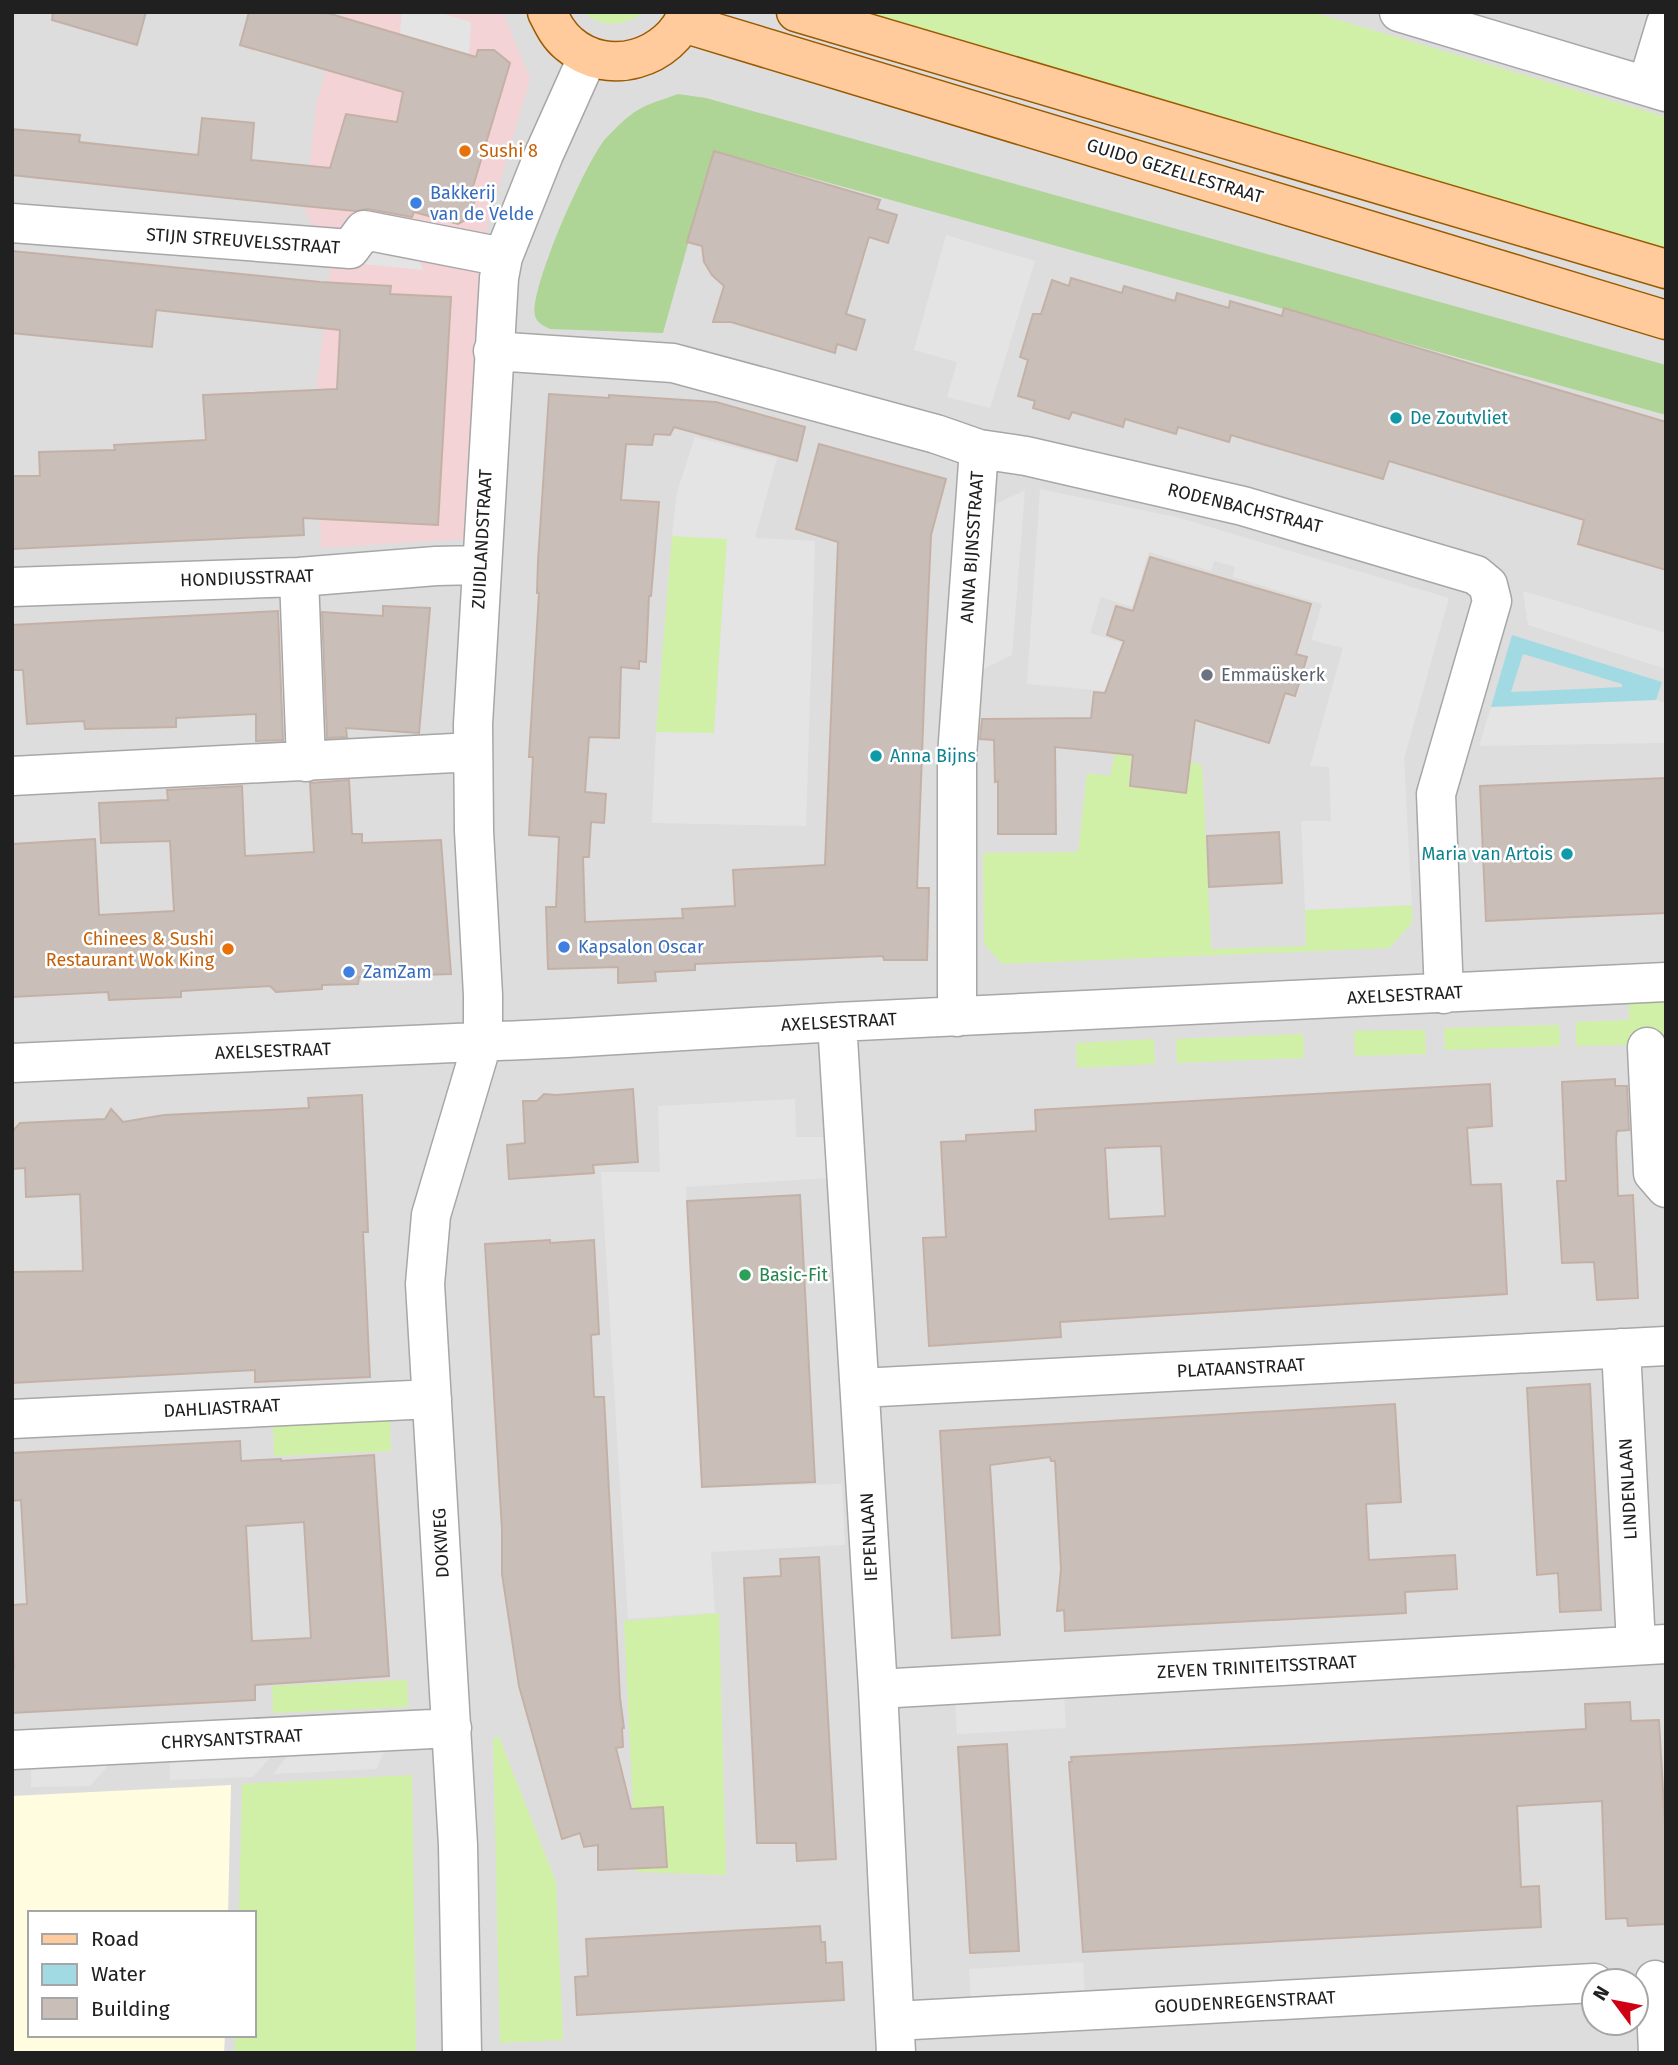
<svg xmlns="http://www.w3.org/2000/svg" width="1678" height="2065" viewBox="0 0 1678 2065" font-family="'Fira Sans',sans-serif">
  <style>
    .residential { fill: #dedddd; fill-rule: evenodd }
    .commercial { fill: #f3d3d5 }
    .education { fill: #fffce0 }
    .grass { fill: #d1f0a7 }
    .forest { fill: #aed496 }
    .parking { fill: #e4e4e4 }
    .water { fill: #a2dae3; fill-rule: evenodd }
    .building { fill: #cabeb8; stroke: #c4b1a6; stroke-width: 2; fill-rule: evenodd }
    .lines { fill: none; stroke-linecap: round; stroke-linejoin: round }
    .minor-casing { stroke: #a7a7a7; stroke-width: 41 }
    .major-casing { stroke: #9b5a00; stroke-width: 41 }
    .minor { stroke: #fff; stroke-width: 38 }
    .major { stroke: #ffcb9c; stroke-width: 38 }
    .food-dot { fill: #e8710a; stroke: #fff; stroke-width: 2.5 }
    .shop-dot { fill: #3f7fe0; stroke: #fff; stroke-width: 2.5 }
    .culture-dot { fill: #0f9aa8; stroke: #fff; stroke-width: 2.5 }
    .worship-dot { fill: #6b7280; stroke: #fff; stroke-width: 2.5 }
    .leisure-dot { fill: #2e9e5b; stroke: #fff; stroke-width: 2.5 }
    .labels { text-anchor: middle; dominant-baseline: central; stroke-width: 5; stroke-linejoin: round; paint-order: stroke }
    .food-label { font-size: 18px; fill: #c56008; stroke: #fff; text-anchor: start }
    .street-label { font-size: 18px; fill: #202020; stroke: #fff }
    .shop-label { font-size: 18px; fill: #366cbe; stroke: #fff; text-anchor: start }
    .culture-label { font-size: 18px; fill: #0d838f; stroke: #fff; text-anchor: start }
    .worship-label { font-size: 18px; fill: #5b616d; stroke: #fff; text-anchor: start }
    .leisure-label { font-size: 18px; fill: #27864d; stroke: #fff; text-anchor: start }
  </style>
  <rect width="100%" height="100%" fill="#f1ece5"/>
  <path class="residential" d="M12,12H1666V2053H12ZM30,1913H254V2035H30ZM1594,1981H1636V2023H1594Z"/>
  <path class="commercial" d="M344,12H503L530,79L488,223L480,288L465,539L321,548L317,385L331,261L305,210L316,105Z"/>
  <path class="education" d="M231,1785L228,1913H30V2035H225L224,2053H12V1796Z"/>
  <path class="grass" d="M583,12H644C625,26 602,29 583,12Z
    M833,12H1312L1666,117V252Z
    M672,536L727,538L714,734L656,732Z
    M1115,754L1131,756L1129,787L1187,793L1191,762L1202,765L1211,949L1306,946L1305,910L1412,905V923L1389,948L1002,964L984,944L983,853L1078,852L1087,773L1110,776Z
    M1666,1002V1044L1576,1046V1022L1629,1020V1003Z
    M1559,1025L1560,1046L1445,1050L1444,1028Z
    M1425,1030L1426,1054L1355,1056L1354,1031Z
    M1303,1034L1304,1058L1177,1063L1176,1039Z
    M1154,1039L1155,1064L1077,1068L1076,1043Z
    M390,1421L391,1451L274,1456L273,1426Z
    M719,1613L726,1875L636,1872L624,1621Z
    M407,1680L408,1707L273,1713L272,1686Z
    M499,1737L556,1882L563,2040L500,2043L493,1738Z
    M412,1775L416,2053H235V2035H254V1913H239L242,1784Z"/>
  <path class="forest" d="M678,94L706,98L1666,365V415L714,151L663,333L550,329C544,326 537,323 535,316C528,291 587,159 606,138C615,129 627,116 638,110C649,103 665,99 678,94Z"/>
  <path class="parking" d="M402,12H437L471,22L469,54L400,34Z
    M946,235L1035,261L990,408L947,397L957,362L914,350Z
    M365,238L417,255L423,270L363,264Z
    M695,437L777,458L755,538L815,541L806,826L652,823L656,732L714,733L727,539L672,536L677,492Z
    M1040,489L1176,517L1449,598L1404,759L1412,905L1305,910L1301,821H1331L1329,767L1310,766L1343,648L1311,640L1322,604L1233,577L1235,567L1214,561L1211,571L1149,552L1132,607L1101,597L1090,633L1122,643L1104,691L1027,684Z
    M1025,490L1012,655L977,672L988,508Z
    M1523,591L1666,633V669L1528,625Z
    M1656,700L1666,703V735L1663,743L1479,746L1491,707Z
    M795,1099L796,1137H823L827,1178L686,1187L702,1487L842,1484L845,1545L711,1552L715,1613L628,1619L601,1172H660L658,1106Z
    M1064,1693L1066,1728L957,1734L955,1699Z
    M387,1744L377,1769L273,1774L294,1748Z
    M277,1750L253,1777L170,1780L169,1755Z
    M114,1759L90,1786L31,1787V1763Z
    M1083,1962L1085,1998L971,2005L969,1969Z"/>
  <path class="water" d="M1512,635L1662,682L1656,700L1491,707ZM1523,654L1622,684V687L1511,692Z"/>
  <path class="building" d="M53,12H146L137,45L52,20Z
    M249,12H324L476,57L478,50H494L510,63L472,190L478,191L469,218L458,224L414,212L412,217L368,209L355,211L304,206L12,175V129L80,135L79,142L198,155L202,118L254,123L251,160L330,168L346,114L397,122L403,92L240,45Z
    M714,151L880,200L877,209L897,215L888,243L869,237L846,314L865,320L856,350L837,344L835,353L731,322H713L724,286L712,275L704,262L702,246L687,242Z
    M12,251L320,282L391,286L390,294L451,297L438,525L303,518L304,535L12,549V476H40L39,452L115,450L114,445L206,440L203,395L337,389L340,330L156,310L152,347L12,333Z
    M1071,278L1122,293L1124,286L1175,301L1177,293L1229,308L1230,301L1282,316L1284,308L1666,422V570L1578,544L1584,520L1389,461L1383,479L1231,435L1229,442L1178,427L1176,434L1125,419L1123,427L1072,412L1069,419L1033,408L1035,401L1018,396L1028,360L1020,357L1033,314H1041L1052,280L1069,286Z
    M549,394L609,398V395L716,402L805,427L797,461L674,427L670,435L654,434L652,445L626,444L621,500L659,502L651,596H649L646,662L639,661V669L621,667L619,738L589,737L585,792L606,794L604,823L591,822L589,857H583L585,922L683,918L682,909L735,906L733,870L825,865L838,542L796,529L819,444L946,479L931,535L926,647L917,888H929L927,960H884L883,956L695,964V970L655,972L656,981L618,983V967L548,969L546,907H556L559,837L529,835L533,757H529L539,593H537L538,561Z
    M1150,557L1311,604L1296,654L1307,657L1295,696L1285,693L1269,743L1195,720L1186,793L1130,786L1133,755L1055,747L1056,834H998V781L995,782L994,740L980,739L982,719L1091,718L1094,692L1105,693L1124,641L1107,635L1116,606L1133,611Z
    M383,606L430,608L419,733L346,728L347,737L327,738L322,612L383,616Z
    M278,611L283,740L256,741V714L176,718V727L85,729L84,721L27,724L23,670H12V625Z
    M1666,778V913L1486,921L1480,786Z
    M349,780L352,834H362V843L441,840L451,974L359,977L358,984L322,985V989L276,992L270,986L181,991V997L109,1000L108,992L12,997V844L95,839L99,915L174,911L170,841L101,843L99,803L168,800L167,790L242,786L245,856L314,852L310,783Z
    M1279,832L1282,883L1209,887L1207,836Z
    M1615,1079V1086H1627L1629,1130L1617,1131L1616,1138L1618,1196L1633,1195L1638,1298L1597,1300L1594,1262L1562,1263L1557,1181H1566L1562,1082Z
    M1490,1084L1492,1126L1467,1128L1471,1185L1501,1184L1507,1294L1060,1322L1061,1337L929,1346L923,1238L946,1237L941,1142L966,1141V1135L1036,1131L1035,1110ZM1161,1146L1165,1216L1109,1219L1105,1148Z
    M633,1089L638,1162L593,1165L594,1173L509,1179L507,1145L525,1143L523,1101H537L544,1094L556,1095Z
    M362,1095L368,1232H363L370,1377L255,1382V1370L12,1383V1272L83,1271L80,1194L26,1197L25,1168L12,1169V1132L20,1123L105,1119L111,1109L123,1122L164,1115L309,1108L308,1098Z
    M800,1195L815,1482L702,1487L687,1201Z
    M550,1240V1243L594,1240L599,1334L591,1335L594,1397H604L620,1698L624,1728H622L623,1747L616,1748L631,1809L663,1807L667,1867L598,1870V1845L584,1847L580,1833L562,1839L519,1686L502,1574V1530L485,1244Z
    M1590,1384L1601,1610L1560,1612L1558,1573L1537,1575L1527,1388Z
    M1395,1404L1401,1502L1366,1504L1369,1560L1455,1555L1457,1589L1405,1592L1406,1613L1065,1631L1064,1610L1057,1611L1061,1569L1055,1461H1051L1050,1457L990,1465L1000,1635L952,1638L940,1431Z
    M240,1441L241,1461L281,1459V1461L374,1455L389,1676L255,1685V1700L12,1713V1668H14L12,1605L27,1604L21,1500L12,1501V1453ZM304,1522L311,1638L252,1641L246,1526Z
    M819,1557L836,1859L797,1861L796,1843H757L744,1578L781,1576L780,1559Z
    M1630,1702L1631,1721L1659,1720L1666,1843V1924L1628,1926L1627,1918L1606,1919L1602,1801L1517,1806L1521,1887L1539,1886L1541,1927L1083,1952L1069,1762H1072L1071,1757L1586,1729L1585,1704Z
    M1007,1744L1019,1951L970,1953L958,1747Z
    M820,1926L821,1942H825L826,1963L842,1962L844,2000L577,2015L575,1977L588,1976L586,1939Z"/>
  <g class="lines">
    <g class="minor-casing">
      <path id="minor" d="M1399,12L1666,92
        M1647,86L1666,23
        M12,223L350,249L364,230L503,257
        M493,351L673,363L936,434L979,449L957,756V1017
        M979,449L1026,456L1243,506L1476,575L1488,585L1492,601L1436,794L1444,994
        M299,577L306,762
        M12,587L299,577L436,566L481,565
        M12,776L473,752
        M837,1022L878,1689L896,2053
        M1647,1047L1653,1173L1666,1188
        M12,1063L567,1038L837,1022L1666,982
        M1621,1348L1636,1645
        M860,1388L1666,1346
        M12,1419L432,1399
        M878,1689L1666,1644
        M12,1750L452,1728
        M1655,1980L1658,2053
        M895,2021L1594,1983
        M462,2053L458,1845L425,1284L431,1215L483,1040V995L474,831L473,724L499,278L503,257L544,154L588,56"/>
    </g>
    <g class="major-casing">
      <path id="major" d="M547,12C553,24 558,35 569,44C608,78 670,59 688,12
        M796,12L1666,269
        M683,23L1666,320"/>
    </g>
    <use href="#minor" class="minor"/>
    <use href="#major" class="major"/>
  </g>
  <g class="food-dot">
    <circle cx="465" cy="151" r="7"/>
    <circle cx="228" cy="949" r="7"/>
  </g>
  <g class="shop-dot">
    <circle cx="416" cy="203" r="7"/>
    <circle cx="564" cy="947" r="7"/>
    <circle cx="349" cy="972" r="7"/>
  </g>
  <g class="culture-dot">
    <circle cx="1396" cy="418" r="7"/>
    <circle cx="876" cy="756" r="7"/>
    <circle cx="1567" cy="854" r="7"/>
  </g>
  <circle class="worship-dot" cx="1207" cy="675" r="7"/>
  <circle class="leisure-dot" cx="745" cy="1275" r="7"/>
  <g class="labels">
    <g class="food-label">
      <text x="479" y="151">Sushi 8</text>
      <text x="214" y="939" text-anchor="end">Chinees &amp; Sushi<tspan x="214" dy="21">Restaurant Wok King</tspan></text>
    </g>
    <g class="street-label">
      <text transform="translate(1175 171) rotate(17)">GUIDO GEZELLESTRAAT</text>
      <text transform="translate(243 241) rotate(4)">STIJN STREUVELSSTRAAT</text>
      <text transform="translate(1245 508) rotate(14)">RODENBACHSTRAAT</text>
      <text transform="translate(482 539) rotate(-87)">ZUIDLANDSTRAAT</text>
      <text transform="translate(972 547) rotate(-86)">ANNA BIJNSSTRAAT</text>
      <text transform="translate(247 578) rotate(-2)">HONDIUSSTRAAT</text>
      <text transform="translate(1405 995) rotate(-3)">AXELSESTRAAT</text>
      <text transform="translate(839 1022) rotate(-3)">AXELSESTRAAT</text>
      <text transform="translate(273 1051) rotate(-2)">AXELSESTRAAT</text>
      <text transform="translate(1241 1368) rotate(-3)">PLATAANSTRAAT</text>
      <text transform="translate(222 1408) rotate(-3)">DAHLIASTRAAT</text>
      <text transform="translate(1628 1489) rotate(-93)">LINDENLAAN</text>
      <text transform="translate(869 1537) rotate(-93)">IEPENLAAN</text>
      <text transform="translate(441 1543) rotate(-93)">DOKWEG</text>
      <text transform="translate(1257 1667) rotate(-3)">ZEVEN TRINITEITSSTRAAT</text>
      <text transform="translate(232 1739) rotate(-3)">CHRYSANTSTRAAT</text>
      <text transform="translate(1245 2002) rotate(-3)">GOUDENREGENSTRAAT</text>
    </g>
    <g class="shop-label">
      <text x="430" y="193">Bakkerij<tspan x="430" dy="21">van de Velde</tspan></text>
      <text x="578" y="947">Kapsalon Oscar</text>
      <text x="363" y="972">ZamZam</text>
    </g>
    <g class="culture-label">
      <text x="1410" y="418">De Zoutvliet</text>
      <text x="890" y="756">Anna Bijns</text>
      <text x="1553" y="854" text-anchor="end">Maria van Artois</text>
    </g>
    <g class="worship-label">
      <text x="1221" y="675">Emmaüskerk</text>
    </g>
    <g class="leisure-label">
      <text x="759" y="1275">Basic-Fit</text>
    </g>
  </g>
  <rect width="1678" height="2065" fill="none" stroke="#202020" stroke-width="28"/>
  <rect x="28" y="1911" width="228" height="126" fill="#ffffff" stroke="#a6a6a6" stroke-width="2"/>
  <rect x="42" y="1934" width="35" height="10" fill="#ffcb9c" stroke="#a6a6a6" stroke-width="2"/>
  <text x="91" y="1946" font-size="21" fill="#202020">Road</text>
  <rect x="42" y="1964" width="35" height="21" fill="#a2dae3" stroke="#a6a6a6" stroke-width="2"/>
  <text x="91" y="1981" font-size="21" fill="#202020">Water</text>
  <rect x="42" y="1998" width="35" height="21" fill="#cabeb8" stroke="#a6a6a6" stroke-width="2"/>
  <text x="91" y="2016" font-size="21" fill="#202020">Building</text>
  <g transform="translate(1615 2002) rotate(302)"><circle r="33" fill="#ffffff" stroke="#a6a6a6" stroke-width="2"/>
  <path d="M0-5L12 26L0 18L-12 26Z" fill="#cf0013"/>
  <text y="-10" font-size="19" font-weight="bold" text-anchor="middle" fill="#202020">N</text>
  </g>
</svg>
